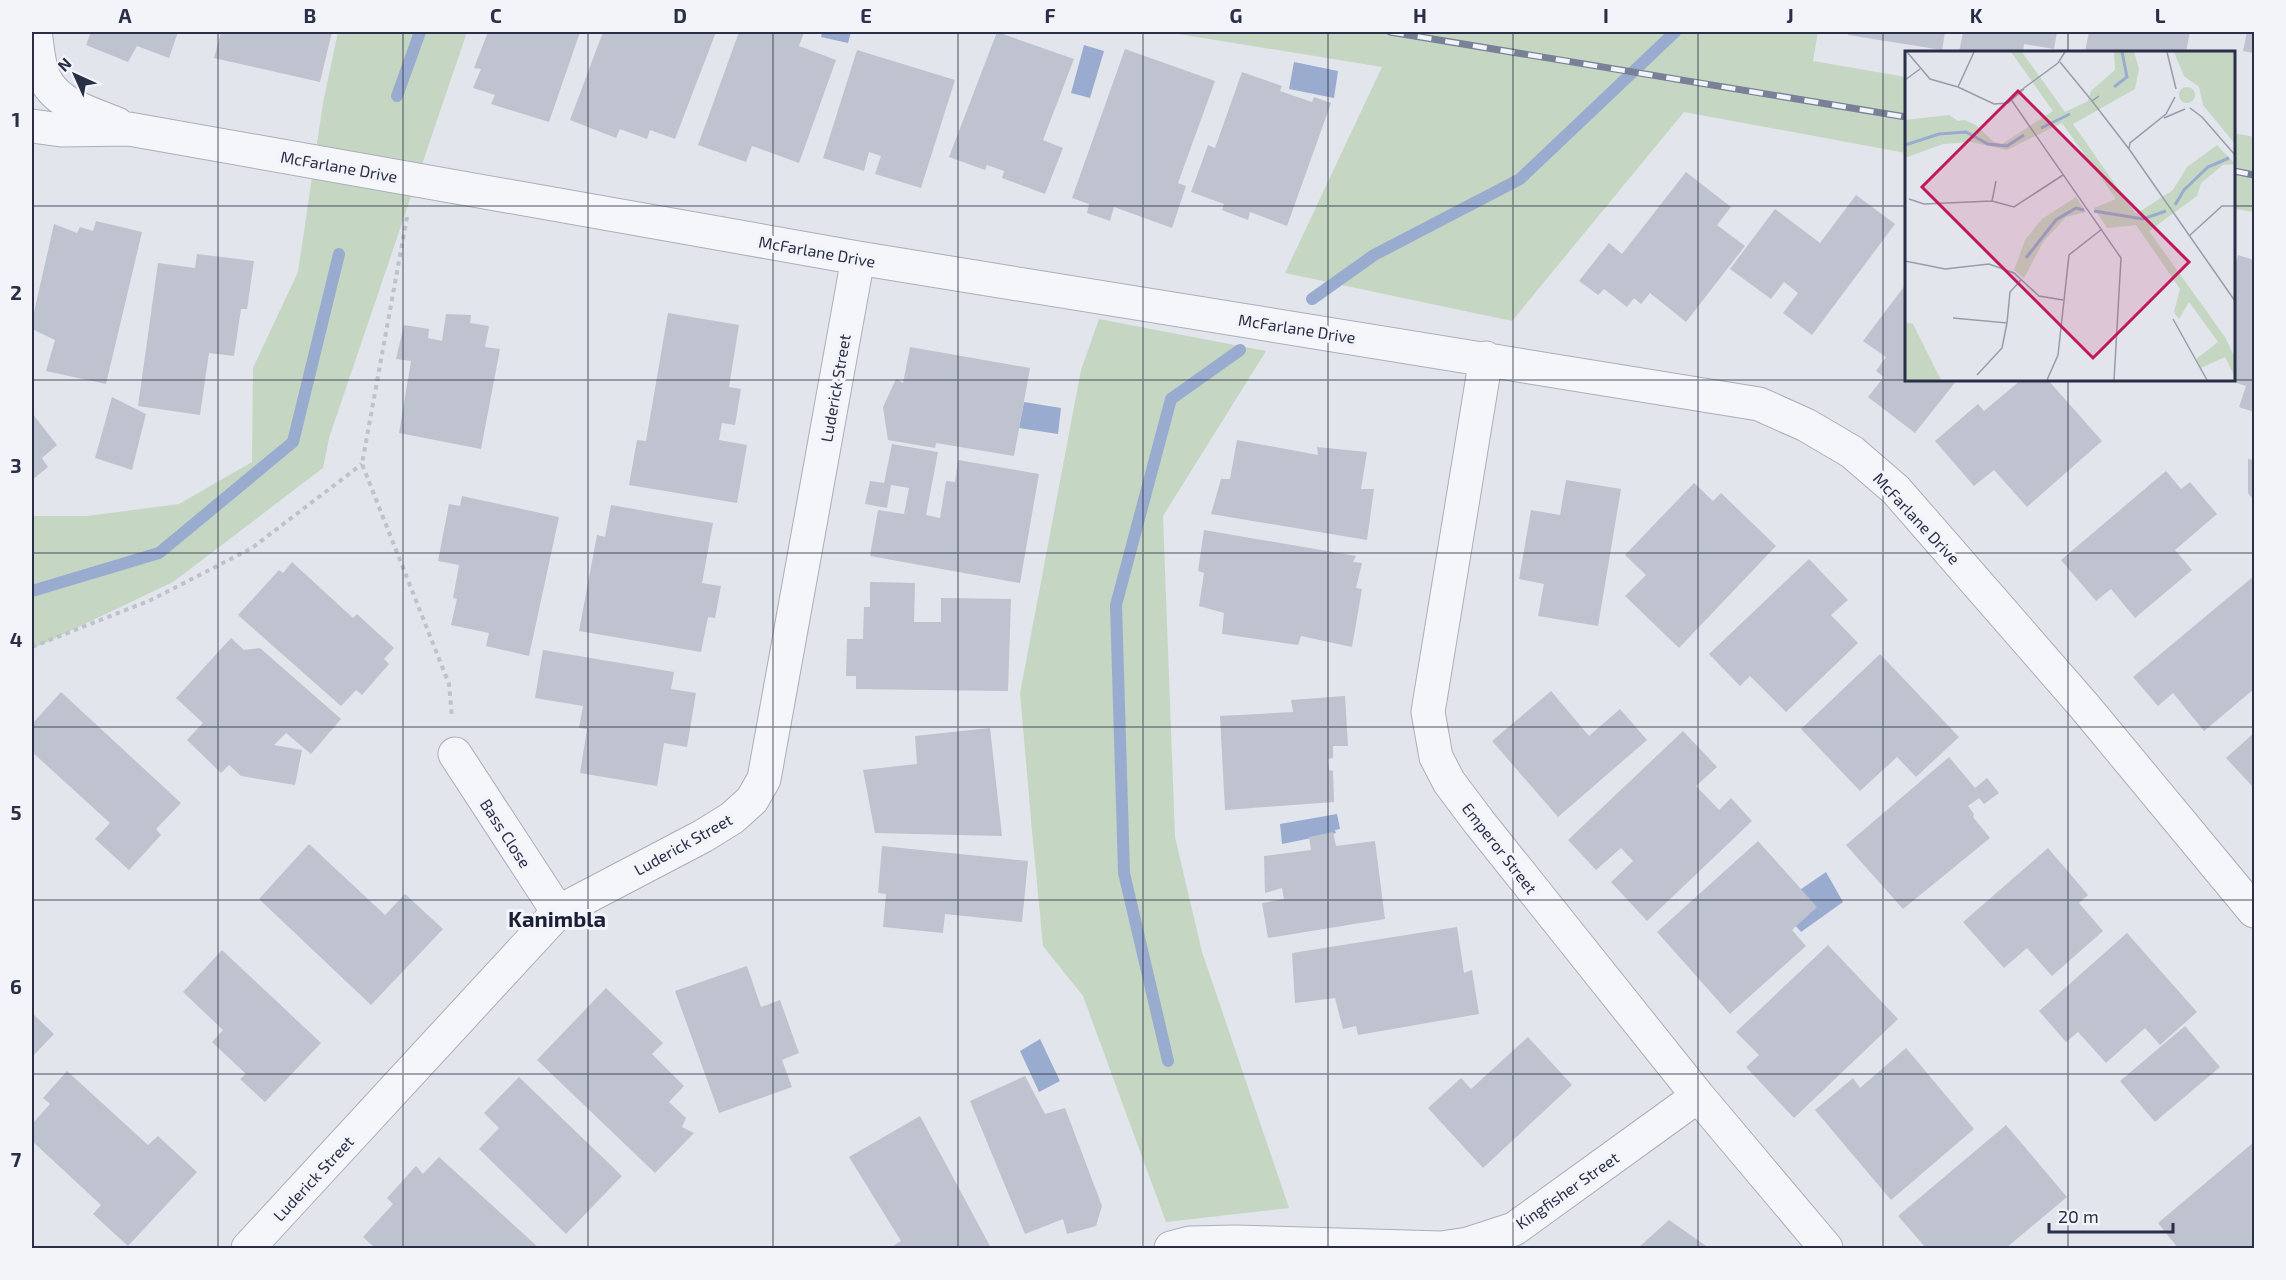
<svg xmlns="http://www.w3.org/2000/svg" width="2286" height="1280" viewBox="0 0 2286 1280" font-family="'Exo 2',sans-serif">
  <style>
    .green { fill: #c5d7c2 }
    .water { fill: #99acd0 }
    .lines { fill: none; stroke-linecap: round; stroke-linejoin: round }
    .stream { stroke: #99acd0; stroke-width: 12 }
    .building { fill: #bec3cf }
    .minor-casing { stroke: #aaaeba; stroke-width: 35 }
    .path { stroke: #c0c2cb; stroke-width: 4; stroke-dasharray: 4.5 4.5; stroke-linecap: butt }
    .minor { stroke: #f5f6fa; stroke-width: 33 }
    .rail-casing { stroke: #798198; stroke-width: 7 }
    .rail { stroke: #f2f4f9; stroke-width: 4.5; stroke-dasharray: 14; stroke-linecap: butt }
    .grid { fill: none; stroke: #282f46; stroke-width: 1.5; stroke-opacity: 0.55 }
    .labels { text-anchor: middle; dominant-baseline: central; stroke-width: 6; stroke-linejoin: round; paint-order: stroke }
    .street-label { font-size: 16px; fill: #282f46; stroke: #f2f4f9 }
    .district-label { font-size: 22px; font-weight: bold; fill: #1a2037; stroke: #f2f4f9 }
    .inset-river { fill: none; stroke: #99acd0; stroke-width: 3 }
    .inset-road { fill: none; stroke: #989caa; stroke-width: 1.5 }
    .view { fill: #c2185b; fill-opacity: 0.15; stroke: #c2185b; stroke-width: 3 }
    .inset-edge { fill: none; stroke: #282f46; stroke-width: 3 }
    .neatline { fill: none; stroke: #282f46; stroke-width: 2 }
    .grid-label { font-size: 20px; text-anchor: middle; font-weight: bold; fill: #282f46 }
  </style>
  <rect width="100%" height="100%" fill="#e2e5ec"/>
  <path class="green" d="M338,32H467L329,438L323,468L173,582L32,649V516H87L179,504L252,462L253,368L298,272L323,103Z
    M1166,32H1818L1813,61L1906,77V153L1684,112L1512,321L1285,273L1382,67Z
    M2234,133L2254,137V212L2234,209Z
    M1099,319L1266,351L1163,516L1175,837L1202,952L1289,1208L1166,1222L1083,996L1043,946L1032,831L1020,693L1081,370Z"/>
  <path class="water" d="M822,32H851L848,43L821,37Z
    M1084,45L1104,51L1090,98L1071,93Z
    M1294,62L1338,71L1334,98L1289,89Z
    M1024,402L1061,408L1058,434L1019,428Z
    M1337,814L1340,829L1335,830L1336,833L1282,844L1280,824Z
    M1826,872L1843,902L1801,932L1778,905Z
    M1040,1039L1060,1081L1039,1092L1020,1051Z"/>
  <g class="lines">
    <path class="stream" d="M397,96L420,32
      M1312,299L1374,255L1520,179L1675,32
      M32,591L159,553L293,442L339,254
      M1168,1061L1124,873L1116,605L1171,399L1240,350"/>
  </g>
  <path class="building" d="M91,32H178L169,58L137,46L128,62L86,45Z
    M221,32H332L320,82L214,58Z
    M488,32H580L549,122L491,104L495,95L473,88L481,69L474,68Z
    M603,32H716L675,139L650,130L647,139L620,129L616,138L570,120Z
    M739,32H804L799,46L836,60L799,163L752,146L746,162L698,145Z
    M997,32L1074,59L1043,140L1063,148L1045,194L1002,178L1004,171L987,165L985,170L949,157Z
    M1849,32H1945L1942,50L1848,35Z
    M1963,32H2057L2054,49L2024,44L2023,52H1959Z
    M2089,32H2190L2186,52H2085Z
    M2247,32H2254V53L2243,51Z
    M1125,49L1215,81L1178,183L1186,186L1172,228L1114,207L1110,221L1087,213L1089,204L1072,198Z
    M857,50L955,80L921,188L875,174L881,156L869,152L864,171L823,158Z
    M1242,72L1282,86L1280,91L1312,102L1314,97L1331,103L1287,226L1250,212L1248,220L1222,210L1224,204L1191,192L1208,145L1215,148Z
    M1686,172L1731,207L1717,225L1745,246L1686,322L1650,293L1641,304L1634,298L1627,307L1604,289L1598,295L1579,281L1609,243L1622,254Z
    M1856,195L1895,224L1812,335L1783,313L1798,293L1784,282L1771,299L1730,269L1775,209L1820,243Z
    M96,221L142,232L106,384L46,371L55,340L32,329V321L54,224L77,233L80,227L93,231Z
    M197,254L254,261L247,309H241L234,356L209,353L200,415L138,406L158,263L195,268Z
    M2238,255L2254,260V412L2239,407L2246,386L2228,380H2234L2236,362L2234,361V269Z
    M1906,284V380H1957L1915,433L1868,397L1884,377L1876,371L1886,357L1863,341Z
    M668,313L739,325L729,387L741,389L735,425L722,423L719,440L747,445L737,503L629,485L637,440L646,441Z
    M446,314L471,315L470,323L489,326L485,347L500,349L481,449L399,433L411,361L396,359L404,325L429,329L428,338L442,341Z
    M910,347L1030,368L1014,456L936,443L935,448L888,440L883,407L896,379L903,383Z
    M2021,380H2048L2102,441L2027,507L1994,470L1974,486L1935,441L1978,404L1984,411Z
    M112,397L146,414L132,470L95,458Z
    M32,413L57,445L42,458L48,467L32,480Z
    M1237,440L1318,455L1317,447L1367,452L1361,489H1374L1367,540L1211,514L1221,479H1230Z
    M892,444L938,452L926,515L940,518L946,481L955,482L958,460L1039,474L1020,583L870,556L878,510L904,514L909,488L891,485L887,508L865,504L870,481L884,483Z
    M2248,459L2254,460V500L2248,493Z
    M2166,471L2181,489L2190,482L2217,514L2175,550L2192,570L2135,618L2111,589L2096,601L2061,560Z
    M1566,480L1621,489L1598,626L1538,616L1544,584L1519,579L1531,510L1560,515Z
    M1694,483L1713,501L1721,493L1776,546L1679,648L1625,596L1646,575L1625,555Z
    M462,496L559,517L529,656L486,646L489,633L451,625L457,599L453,598L459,565L438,561L449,504L460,506Z
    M611,505L713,523L702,583L721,586L715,618L708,617L701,652L579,631L597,535L605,537Z
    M1204,530L1356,556L1353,562L1362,563L1356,588L1362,589L1352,647L1301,636L1298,645L1222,634L1224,613L1199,606L1204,573L1198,571Z
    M1809,559L1848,600L1831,615L1858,643L1786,712L1750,676L1740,686L1709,654Z
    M292,562L353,618L357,614L394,648L384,659L389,664L362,695L356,690L341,706L238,615L279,570L283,573Z
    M2254,576V689L2204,731L2173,693L2158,706L2133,677Z
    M870,582L915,583L914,622H941V598L1011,599L1008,691L856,689V676H846L847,639H863L864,607H870Z
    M231,638L244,650L260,648L341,719L311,754L286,733L274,745L302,750L295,785L241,776L229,765L221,773L187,740L203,723L176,698Z
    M543,650L674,672L671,689L696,693L687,747L664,743L657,786L580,773L587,729L579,728L583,706L535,698Z
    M1880,654L1959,737L1916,777L1897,757L1860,791L1801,729Z
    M1551,691L1589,736L1620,709L1647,740L1558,817L1492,741Z
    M61,692L181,803L156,829L161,835L129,870L95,839L110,823L32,752V724Z
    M1345,696L1348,746H1333V758L1328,759L1329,770L1333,771L1334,802L1225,810L1220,716L1293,712L1291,700Z
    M990,728L1002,836L875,833L863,770L917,764L915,736Z
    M1683,731L1717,767L1696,786L1719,810L1731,798L1752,821L1647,921L1611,882L1633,861L1621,848L1596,870L1568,840Z
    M2254,733V788L2226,758Z
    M1949,757L1975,788L1987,778L1999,793L1984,804L1979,798L1968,806L1974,814L1973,817L1990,838L1903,909L1846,845Z
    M1333,832L1336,846L1375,841L1385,919L1268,938L1262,903L1284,899L1282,888L1265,893L1264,856L1311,850L1309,837Z
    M1758,841L1817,907L1792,930L1806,946L1730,1014L1657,932Z
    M309,844L385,915L405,894L443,929L371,1005L259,899Z
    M882,846L1028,861L1022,922L945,914L943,933L883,927L886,894L878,893Z
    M2048,848L2088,895L2079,903L2103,931L2052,976L2027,948L2004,968L1963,922Z
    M1457,927L1464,973L1472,970L1479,1014L1358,1035L1356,1026L1343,1029L1335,998L1295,1003L1292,953Z
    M2127,933L2197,1012L2160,1045L2145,1028L2106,1063L2078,1032L2066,1042L2039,1011Z
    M1828,945L1898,1019L1794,1118L1746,1067L1759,1055L1736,1032Z
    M222,950L321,1043L265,1102L240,1079L246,1074L212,1042L223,1030L183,992Z
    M747,966L761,1007L780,1000L799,1053L782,1060L792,1087L719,1113L675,991Z
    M606,988L663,1043L652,1054L684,1086L669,1102L686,1118L682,1127L694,1133L655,1173L537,1060Z
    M32,1013L54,1034L32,1057Z
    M2185,1026L2220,1067L2155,1122L2120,1081Z
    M1528,1037L1572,1085L1483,1168L1428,1108L1461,1078L1471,1089Z
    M1906,1048L1974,1129L1891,1200L1815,1110L1853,1078L1860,1088Z
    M67,1071L148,1145L158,1136L197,1172L128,1246L93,1214L101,1205L32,1141V1124L50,1104L43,1098Z
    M1025,1076L1045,1114L1065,1108L1102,1206L1096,1226L1067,1234L1063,1219L1025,1234L970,1101Z
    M519,1077L622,1176L566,1234L479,1149L499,1128L484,1113Z
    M920,1116L991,1248H890L901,1241L849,1157Z
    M2006,1125L2067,1197L2006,1248H1948L1946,1246L1943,1248H1926L1898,1216Z
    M2254,1142V1248H2178L2158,1223Z
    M439,1157L539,1248H375L363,1237L393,1204L387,1198L416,1166L423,1174Z
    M1669,1220L1709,1248H1638Z"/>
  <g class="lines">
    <g class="minor-casing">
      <path id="minor" d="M35,32C37,44 38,57 41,69C50,103 88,112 117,124
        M32,126L61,130L129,129L858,258L1759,404L1806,425L1852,452L1896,490L2085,707L2254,911
        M1486,358L1428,712L1436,757L1449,782L1479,822L1698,1096L1826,1248
        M455,754L558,912
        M248,1248L558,912L703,836L732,818L752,800L764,779L858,258
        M1171,1248L1190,1243L1235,1242L1441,1248L1468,1244L1514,1229L1698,1096"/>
    </g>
    <path class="path" d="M407,217L362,464L449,684L452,717
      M32,647L151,600L252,548L362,464"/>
    <use href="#minor" class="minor"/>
    <g class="rail-casing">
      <path id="rail" d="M1390,32L1906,117
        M2234,171L2254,175"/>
    </g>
    <use href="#rail" class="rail"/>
  </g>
  <path class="grid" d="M218,32V1248M403,32V1248M588,32V1248M773,32V1248M958,32V1248M1143,32V1248M1328,32V1248M1513,32V1248M1698,32V1248M1883,32V1248M2068,32V52M32,206H1906M2234,206H2254M32,380H2254M2068,380V1248M32,553H2254M32,727H2254M32,900H2254M32,1074H2254"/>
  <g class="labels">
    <g class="street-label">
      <text transform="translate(339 166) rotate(10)">McFarlane Drive</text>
      <text transform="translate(817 251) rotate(10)">McFarlane Drive</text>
      <text transform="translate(1297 328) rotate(9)">McFarlane Drive</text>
      <text transform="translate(835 388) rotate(-80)">Luderick Street</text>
      <text transform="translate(1917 518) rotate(47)">McFarlane Drive</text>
      <text transform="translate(506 833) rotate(57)">Bass Close</text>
      <text transform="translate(683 844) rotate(-29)">Luderick Street</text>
      <text transform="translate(1500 848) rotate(52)">Emperor Street</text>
      <text transform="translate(313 1178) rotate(-47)">Luderick Street</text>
      <text transform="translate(1567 1190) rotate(-35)">Kingfisher Street</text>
    </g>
    <g class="district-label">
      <text x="557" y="918">Kanimbla</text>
    </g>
  </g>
  <g transform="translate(1905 51)">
    <rect width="330" height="330" fill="#e2e5ec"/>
    <path d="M106,1H117L160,61L183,50L186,40L210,19L209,1H229L234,18L230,38L168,73L231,163L268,139L282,116L312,94L330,113L318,114L296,132L292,145L244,180L320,286L330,307V326L320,306L296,317L291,308L313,291L284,251L274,268L269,261L275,238L231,174L202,177L189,157L211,148L157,72L102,99L66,91L38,93L0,107V69L44,64L53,70L60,69L71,74L89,91L97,93L148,60ZM269,1H330V93L298,54L294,36L279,25ZM274 44a8 8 0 1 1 16 0a8 8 0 1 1-16 0ZM171,146L181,161L161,166L138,191L119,227L109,219L120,189L137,168ZM0,271L8,273L36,329H0Z" fill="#c5d7c2"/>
    <path class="inset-river" d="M209,36L222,26L217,1M136,77L165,63M0,94L34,83L61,81L83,93L102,95L119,84M270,154L279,139L303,116L324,107M189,160L238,168L261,160M121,207L151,169L171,157L179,159"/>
    <path class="inset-road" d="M2,1L25,28L53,36L89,53L103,52L119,38M262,1L271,38M155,11L187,50L194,45M0,29L15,18M53,36L69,1M115,40L153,12L160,1M270,46L261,63L225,92L224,98L330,250M105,47L216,207L209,329M187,50L224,98M285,57L297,66L330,104M259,67L280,58M4,148L19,153L87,150L109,156L158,124M87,150L91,130M284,185L317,155H330M0,210L40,218L84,213L109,222L134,245L158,249M48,267L102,272L105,241L116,229M268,268L302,329M72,324L97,297L102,272M142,329L153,304L164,204L197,178"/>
    <path class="view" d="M113,40L284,211L188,307L17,136Z"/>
    <rect width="330" height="330" class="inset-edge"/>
  </g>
  <rect width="2286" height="1280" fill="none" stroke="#f2f4f9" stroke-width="66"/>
  <g transform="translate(75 75) rotate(315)" stroke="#f2f4f9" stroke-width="4.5" paint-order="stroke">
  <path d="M0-4.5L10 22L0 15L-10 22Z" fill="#282f46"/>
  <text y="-9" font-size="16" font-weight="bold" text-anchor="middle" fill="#282f46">N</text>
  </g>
  <path d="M2049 1223v9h124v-9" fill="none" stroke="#282f46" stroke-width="3"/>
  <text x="2058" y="1223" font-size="18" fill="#282f46" stroke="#f2f4f9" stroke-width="4.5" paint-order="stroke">20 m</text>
  <rect x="33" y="33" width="2220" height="1214" class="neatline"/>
  <g class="grid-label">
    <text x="125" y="23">A</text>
    <text x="310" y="23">B</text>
    <text x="496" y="23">C</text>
    <text x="680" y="23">D</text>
    <text x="866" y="23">E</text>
    <text x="1050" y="23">F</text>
    <text x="1236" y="23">G</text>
    <text x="1420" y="23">H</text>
    <text x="1606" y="23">I</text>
    <text x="1790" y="23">J</text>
    <text x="1976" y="23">K</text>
    <text x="2160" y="23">L</text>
    <text x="16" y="127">1</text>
    <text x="16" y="300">2</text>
    <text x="16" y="473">3</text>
    <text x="16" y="647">4</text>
    <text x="16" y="820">5</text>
    <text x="16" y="994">6</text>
    <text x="16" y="1167">7</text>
  </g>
</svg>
